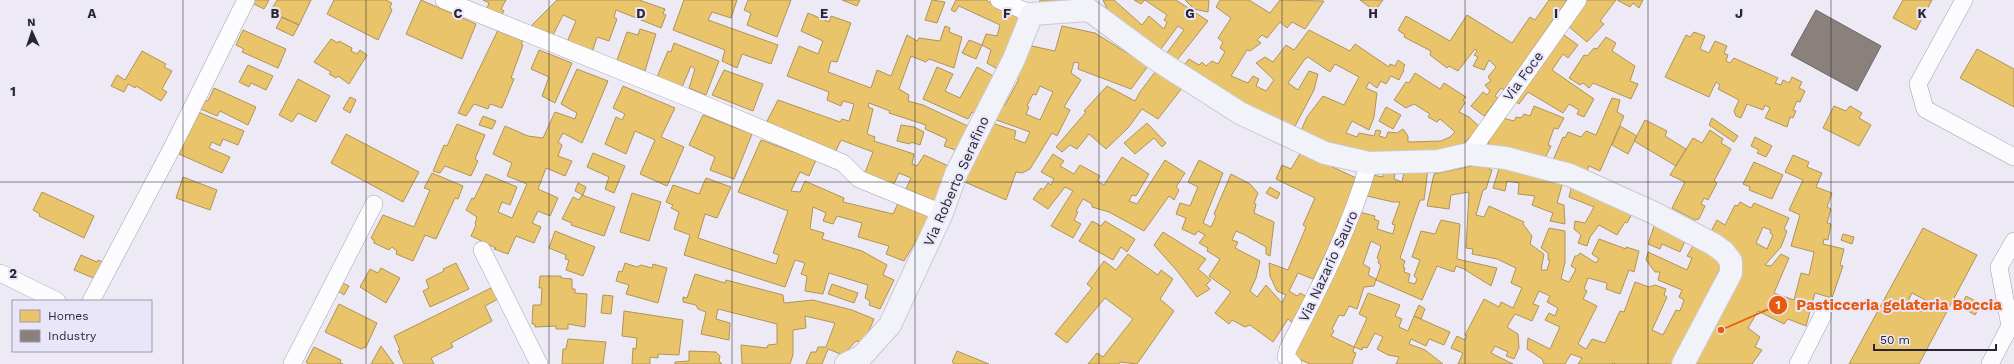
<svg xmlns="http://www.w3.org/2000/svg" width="2014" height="364" viewBox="0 0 2014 364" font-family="'Work Sans',sans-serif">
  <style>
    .homes { fill: #e9c46a; stroke: #af9459; fill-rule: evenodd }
    .industry { fill: #8a817c; stroke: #6d6566 }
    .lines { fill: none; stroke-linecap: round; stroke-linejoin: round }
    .minor-casing { stroke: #a4a1ad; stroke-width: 18 }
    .major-casing { stroke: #c9c8cf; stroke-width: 24 }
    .minor { stroke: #fcfcfe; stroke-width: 17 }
    .major { stroke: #f2f3f8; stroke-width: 22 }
    .grid { fill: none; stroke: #282531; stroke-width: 1; stroke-opacity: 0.55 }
    .labels { text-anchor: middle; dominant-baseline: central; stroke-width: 4; stroke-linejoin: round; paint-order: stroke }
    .street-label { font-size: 14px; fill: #282531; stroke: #eae6fa }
    .grid-label { font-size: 13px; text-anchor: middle; font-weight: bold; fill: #282531; stroke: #eae6fa; stroke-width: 4; stroke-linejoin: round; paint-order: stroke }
    .leader { fill: none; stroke: #e8590c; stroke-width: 1.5 }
    .callout-dot { fill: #e8590c; stroke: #eae6fa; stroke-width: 1.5 }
    .mark-label { font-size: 12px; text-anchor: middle; font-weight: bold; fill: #fff }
    .callout-label { font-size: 15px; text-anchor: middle; font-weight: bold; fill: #e8590c; stroke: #eae6fa; stroke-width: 4; stroke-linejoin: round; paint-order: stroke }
  </style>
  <rect width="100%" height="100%" fill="#edeaf6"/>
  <path class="homes" d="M254,0H269L264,9L252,3Z
    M277,0H311L299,25L270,12Z
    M334,0H386L392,3L390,7L392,10L378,40L327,14Z
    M421,0L476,24L462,59L406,34Z
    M483,0H506L501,9L504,11L500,18L486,11L489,3Z
    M557,0H639L665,9L663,14L666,15L661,28L616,10L614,17L617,19L609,41L597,37L591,56L566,44L576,21L563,15L552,37L529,28Z
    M684,0H737L731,18L712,12L708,20L778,45L771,64L742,54L737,68L722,61L725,50L673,30Z
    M748,0H791L777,37L747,25L751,13L744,10Z
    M842,0H860L857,6Z
    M932,0L945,2L937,23L925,20Z
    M956,0H986L991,3L993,1L1020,15L1001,71L987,63L991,50L982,45L986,34L997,36L1000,25L959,6L955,12L951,10Z
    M1040,0H1074L1039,5Z
    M1103,0H1114L1142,25L1149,16L1164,29L1167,22L1164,20L1167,15L1145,0L1141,4L1134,0H1176L1208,21L1173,65L1163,58L1184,30L1178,26L1157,54L1109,13Z
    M1185,0H1209L1208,12L1194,9Z
    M1220,0H1249L1270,13L1280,0L1324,1L1305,29L1292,22L1287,28L1280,22L1267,38L1262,35L1257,40L1261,43L1250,51L1247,50L1231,76L1248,83L1253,76L1259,79L1256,86L1266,91L1274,80L1256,63L1265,57L1273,62L1286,45L1294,50L1309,30L1350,51L1355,44L1389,67L1390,64L1395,66L1398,60L1405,65L1403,69L1404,70L1399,80L1391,76L1386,84L1381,81L1377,88L1369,82L1366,88L1377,93L1374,117L1369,130L1352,121L1346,133L1357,137L1359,133L1374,136L1376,130L1381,131L1379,136L1386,138L1388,132L1397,133L1403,129L1408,136V142L1441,141L1450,137L1455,132L1440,119L1437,122L1428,117L1430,114L1414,104L1406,108L1394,100L1406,82L1409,83L1415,73L1440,89L1444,83L1466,97L1463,100L1465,103L1459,112L1469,117L1481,128L1459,147L1446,154L1380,157L1299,135L1307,117L1323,96L1344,105L1359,77L1335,64L1330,72L1308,57L1305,59L1288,83L1298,90L1309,71L1318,74L1314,90L1293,130L1180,70L1189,59L1199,65L1202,62L1206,66L1212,61L1218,64L1225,52L1220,48L1223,42L1218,38L1231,18L1216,7Z
    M1360,0H1383L1375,11Z
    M1549,0H1567L1504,90L1501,88L1495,96L1498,98L1484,116L1471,106L1483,92L1487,95L1490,91L1485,85L1491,81L1488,77L1496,67L1489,60L1484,70L1473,66L1478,57L1474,55L1477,51L1475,49L1458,71L1449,66L1447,68L1430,55L1431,51L1404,37L1405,35L1398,30L1406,16L1450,41L1467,15L1512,43L1530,17L1535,20Z
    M1587,0H1616L1600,21L1604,24L1587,42L1567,25Z
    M1617,0H1643L1639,8L1633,3L1630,7Z
    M1903,0H1932L1916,30L1893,18Z
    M808,13L829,22L831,16L851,23L837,62L831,61L828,72L871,88L877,70L891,76L907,35L917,41L919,38L940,41L945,26L950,28L949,32L962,37L954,68L929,59L926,62L911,56L899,89L909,95L908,101L923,105L972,128L958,151L944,146L947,139L925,129L926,125L889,113L890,111L869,103L868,107L873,109L867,134L875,137L874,141L914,154L912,164L917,166L924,155L953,168L937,202L906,189L911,178L899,173L893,186L864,175L873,152L841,140L834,155L801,142L803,137L766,123L778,100L840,122L842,119L849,121L854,104L843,101L841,106L827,100L829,92L787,76L799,46L818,54L823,41L801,31Z
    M282,17L299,25L293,36L276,28Z
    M1062,26L1095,33L1148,66L1131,89L1078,69L1079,63L1074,62L1071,73L1081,80L1064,107L1070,110L1057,136L1052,133L1030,169L1022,173L1016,172L1006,200L958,179L992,123L1016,131L1014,139L1025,143L1030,132L991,118L999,103L1005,105L1019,79L1014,76L1032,46L1055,51ZM1040,86L1053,92L1040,120L1026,114L1029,107L1027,106L1033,94L1036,95Z
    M640,29L656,34L645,71L617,60L627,32L638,35Z
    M243,30L286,49L278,68L242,52L244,49L236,45Z
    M498,30L523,41L521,44L523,45L511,78L514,79L502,108L490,104L488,109L474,104L466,116L458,113Z
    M1694,32L1705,36L1700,49L1709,53L1715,41L1727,46L1724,53L1728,55L1726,61L1730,63L1734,58L1778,78L1775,83L1781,85L1783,80L1789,83L1792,77L1802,82L1799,88L1805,91L1800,102L1797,101L1793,110L1796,111L1793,118L1790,117L1787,127L1765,118L1770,108L1765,105L1763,110L1747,104L1741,118L1736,116L1734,111L1739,100L1718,89L1720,85L1716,82L1709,97L1665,77L1686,35L1690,37Z
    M1561,33L1578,45L1568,58L1563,54L1552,70L1594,99L1584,117L1577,114L1579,110L1569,104L1563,113L1528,92L1519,104L1510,98Z
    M1606,37L1616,43L1612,51L1635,66L1630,81L1638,84L1631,99L1593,83L1589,88L1583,83L1580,85L1569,78L1584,55L1587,56L1594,48L1597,49Z
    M331,39L338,43L339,41L352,48L351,51L357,54L360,50L367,55L349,84L338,76L336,78L329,74L331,72L314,62Z
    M969,40L982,45L976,59L962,53Z
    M674,43L719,61L706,95L689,88L695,69L691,66L682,87L657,77L668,51L671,52Z
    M1977,49L2014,69V107L1960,78Z
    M539,50L572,63L555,103L542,96L549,77L531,69Z
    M142,51L166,64L164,67L172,71L162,89L167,92L161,101L136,86L135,88L128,84L124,92L111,86L117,75L125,80Z
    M248,65L273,76L266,90L251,83L249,87L239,82Z
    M937,67L953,74L945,91L960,98L977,67L995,77L975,114L972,112L968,119L923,99Z
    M577,69L608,81L582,143L563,133L558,142L562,145L558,156L572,161L565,176L546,168L538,189L558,198L550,216L538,211L532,223L541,227L534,243L516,236L508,254L494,249L496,248L471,236L476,225L475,224L477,217L466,210L472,198L474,199L486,174L517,187L510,205L502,202L498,212L512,218L527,184L507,176L512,163L493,154L505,126L528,136L543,138L555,112L575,119L577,113L561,104Z
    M724,70L763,84L753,111L712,95Z
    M1155,72L1182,88L1158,119L1142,109L1128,128L1106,149L1089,134L1077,149L1070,145L1062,152L1056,147L1086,112L1084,111L1107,86L1135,101L1140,92Z
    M298,79L330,96L316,122L298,113L292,122L279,115Z
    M623,86L675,108L661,137L684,147L667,186L640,174L655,140L635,131L626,154L605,144L616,117L622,120L625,114L613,108Z
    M214,88L256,107L248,125L220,111L217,116L201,109L205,101H208Z
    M350,97L356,100L350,113L343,109Z
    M1612,98L1620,100L1617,112L1624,116L1600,171L1589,166L1585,175L1551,165L1563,137L1565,138L1568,132L1581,137L1586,131L1596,135Z
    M1534,106L1564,118L1558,129L1554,128L1548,145L1551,146L1542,164L1486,149L1499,117L1514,121L1516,117L1521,118L1524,114L1530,116Z
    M1834,106L1846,111L1850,106L1862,113L1859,118L1871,125L1859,146L1823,128Z
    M1386,107L1401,115L1393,129L1379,121Z
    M198,112L244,131L238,145L223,139L220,146L212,142L209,148L230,157L222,173L179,154Z
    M703,115L752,134L734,179L710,170L715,157L689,145Z
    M483,116L496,121L492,129L479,125Z
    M1712,118L1738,136L1734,142L1709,125Z
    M1645,120L1667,131L1665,136L1686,149L1676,166L1634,141Z
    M1147,123L1166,143L1162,147L1154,138L1135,154L1124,143Z
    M457,124L485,135L475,159L478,161L471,176L445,166L440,173L433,171L444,145L447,146Z
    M901,125L914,127L924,132L920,145L911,142L910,144L897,141Z
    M1620,126L1637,136L1628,154L1612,145Z
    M1710,130L1723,139L1721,143L1731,149L1714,181L1717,183L1708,200L1704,198L1701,204L1705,206L1699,219L1695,220L1672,208L1685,182L1670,175L1693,138L1702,143Z
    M346,134L419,172L403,202L331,163Z
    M1755,137L1772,146L1766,157L1757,153L1759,150L1751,146Z
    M761,140L816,160L809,176L800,172L791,191L800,192L805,181L844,198L843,202L893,214L899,201L932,214L904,261L886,254L889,246L858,237L862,223L837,216L833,224L823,221L826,213L813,207L810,229L824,233L822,239L862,251L887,265L883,275L894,280L880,309L869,305L870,301L865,298L868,285L829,273L823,294L805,291L807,276L801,274L805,263L795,260L785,287L684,255L690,235L674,229L679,212L671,208L673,205L666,202L673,185L699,194L706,178L731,187L717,218L705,214L698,238L776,264L779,255L773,253L788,211L738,192Z
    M1301,152L1358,179L1328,249L1313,279L1298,273L1289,291L1297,296L1300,293L1307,297L1293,323L1288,319L1273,342L1250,325L1245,327L1232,320L1229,324L1215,313L1231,292L1209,276L1220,259L1207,251L1208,248L1199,243L1205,235L1198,231L1195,235L1182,229L1186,218L1176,214L1180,203L1190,206L1198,187L1188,182L1199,160L1223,173L1203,223L1211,227L1216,216L1214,214L1231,174L1250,184L1258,193L1254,203L1256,204L1254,213L1274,222L1270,256L1266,254V247L1243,234L1236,231L1232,240L1238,242L1235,248L1260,261L1256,278L1250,291L1257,297L1266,285L1282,303L1286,295L1277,291L1270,276L1269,263L1288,270L1306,227L1303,225L1315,198L1276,179L1282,165L1291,169Z
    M593,153L625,166L614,193L605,189L609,177L587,167Z
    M1053,154L1064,161L1060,166L1074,174L1080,165L1100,176L1097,181L1104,185L1122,157L1149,174L1136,196L1132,195L1129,201L1137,204L1165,160L1185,173L1176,187L1179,190L1174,200L1169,196L1144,231L1109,212L1092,207V204L1083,199L1076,211L1078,212L1074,220L1081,224L1073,238L1051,226L1073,191L1065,187L1048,209L1033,199L1041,188L1043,190L1048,183L1051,185L1054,179L1041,172Z
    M1793,155L1809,162L1807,167L1822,173L1816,187L1832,193L1827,207L1831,209L1827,223L1831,224L1828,240L1824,239L1823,244L1844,249L1840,265L1843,266L1832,298L1815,293L1806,326L1788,319L1784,324L1758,311L1748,328L1760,337L1755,347L1762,350L1752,364H1691L1742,258L1709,235L1717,220L1725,225L1735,205L1738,206L1740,202L1751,208L1754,203L1789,218L1784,229L1787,231L1781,247L1765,265L1771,266L1781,254L1789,258L1774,293L1794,300L1801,273L1809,275L1814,252L1791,246L1800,215L1789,210L1803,180L1785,172ZM1763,227L1771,230L1770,233L1773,235L1767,249L1756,243Z
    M1490,162L1489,169L1492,170L1486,189L1483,190L1476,215L1484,217L1489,206L1524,222L1523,224L1532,236L1530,244L1544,254L1541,270H1547L1550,260H1548V253L1541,248L1549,228L1565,231V262L1561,279L1569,282L1576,269L1571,266L1575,256H1577L1580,253L1596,263L1599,259L1592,254L1599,239L1626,249V247L1639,251L1634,272L1629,270L1620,294L1606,289L1607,283L1588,278L1584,289L1587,291L1583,299L1597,306L1578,344L1586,349L1592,339L1605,343L1620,311L1624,312L1635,282L1649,287L1655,285L1666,289L1664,295L1667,297L1652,330L1663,335L1676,310L1680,311L1684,300L1679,297L1682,290L1658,280L1660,272H1655L1646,260L1648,252L1687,270L1692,258L1687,256L1694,244L1716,254L1722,264L1675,364H1616L1613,363L1612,364H1578L1582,358L1571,354L1565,364H1544L1542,359L1527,349L1528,338L1550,349L1560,327L1545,320L1549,313L1555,316L1558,308L1547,302L1550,296L1539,291L1533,304L1539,306L1532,321L1515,314L1507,327L1518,334L1519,348L1514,359L1506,356L1508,352L1495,346L1491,353L1513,364H1458L1463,353L1451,348L1457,336L1465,340L1467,336L1465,335L1484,299L1499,307L1501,302L1513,308L1522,288L1511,283L1516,268L1497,259L1472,254L1473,249L1466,248L1469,192L1451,195L1449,209L1427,206L1434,174Z
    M1501,162L1564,178L1557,203L1564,205L1565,224L1550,221L1553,213L1532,205L1535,196L1518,194L1519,183L1507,181L1505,191L1493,188Z
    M1754,162L1783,175L1772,199L1749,190L1750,187L1743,184Z
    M1405,167L1428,169L1424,200H1420L1400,258L1405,261L1403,267L1405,268L1404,272L1410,274L1408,282L1415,284L1417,279L1414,276L1420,260L1412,257L1421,231L1435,234L1441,220L1460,224L1457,259L1497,268L1491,286L1464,269L1456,266L1454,272L1437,266L1422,300L1376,280L1381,265L1378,263L1379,260L1377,258L1381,246L1371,241L1363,264L1370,268L1368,275L1376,279L1374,286L1364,287L1357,309L1349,306L1344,316L1339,315L1332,329L1334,331L1331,336L1354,347L1353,352L1356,353L1352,364H1310L1290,355L1359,212L1375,216L1374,219L1379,221L1377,229L1393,234L1395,225L1392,224L1400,202H1393L1367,196L1372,175L1383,177V173L1395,174L1394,179L1402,182Z
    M432,173L463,186L458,199L455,198L436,239L425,235L413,261L396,254L397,251L392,247L389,250L374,243V240L371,238L383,215L414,227L430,190L424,188Z
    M183,177L217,190L210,210L176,198Z
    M1573,181L1633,212L1627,223L1625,222L1617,235L1599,225L1590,237L1587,246L1578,243L1581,235L1574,229L1575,221L1585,223L1594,207L1569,197Z
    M578,183L586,187L583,195L575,191Z
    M1270,187L1280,193L1277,199L1266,193Z
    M42,192L94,216L84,238L39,216L40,214L33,210Z
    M632,193L661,202L649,241L620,232Z
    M582,195L615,207L604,236L571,225L572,223L562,219L573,197L579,200Z
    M1092,221L1101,226L1105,221L1135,239L1127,252L1121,247L1113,260L1079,241Z
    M1655,223L1686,239L1680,252L1662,244L1660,249L1648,244Z
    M1923,228L1977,255L1919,364H1849ZM1912,293L1927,301L1921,312L1906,305Z
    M555,231L595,247L583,276L566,270L569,260L565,259L566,255L549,248Z
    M1163,232L1206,259L1198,269L1211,280L1206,285L1210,289L1197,297L1178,272L1154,245Z
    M1843,234L1854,237L1852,244L1841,240Z
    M1128,254L1158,275L1161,270L1173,279L1160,299L1174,311L1137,364L1120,362L1119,364H1088L1097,353L1103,357L1133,319L1105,298L1067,343L1055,334L1092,288L1087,284L1104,261L1116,270Z
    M81,255L97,262L98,260L103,262L96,279L74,270Z
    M456,263L469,289L430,307L423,291L429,288L426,280L444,271L443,269Z
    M625,263L637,267L641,265L652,268L653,264L667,268L658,303L626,294L629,285L616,281L619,271L622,272Z
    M381,268L400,278L386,303L360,287L370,269L378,273Z
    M695,274L725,283L726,280L783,295L784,303L813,300L852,310L874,319L868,333L861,342L856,341L843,355L828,349L822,364H806L811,352H816L818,347H826L835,323L805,316L806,328L793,330V355L790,364H742L741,345L767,348L768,345L777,344V324L718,309L716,319L730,323L729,340L701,334L706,312L698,309L696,305L683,302V297L687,298Z
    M540,276H561V278L572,279V289H575V293L587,294L585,327L568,324V329H556V326L535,327V324H532L533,305H541L542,288H539Z
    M343,283L349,286L344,295L338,291Z
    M832,284L858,293L854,303L828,294Z
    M495,286L500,298L485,306L492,321L451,343L453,347L431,358L434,364H404L398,351L400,350L394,336Z
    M1368,293L1400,305L1395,316L1402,319L1399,327L1408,331L1414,316L1450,332L1444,345L1429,339L1426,346L1411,339L1409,344L1425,350L1443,364H1396L1399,357L1388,355L1377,349L1383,337L1375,333L1367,348L1363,347L1362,350L1354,347L1367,318L1359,314Z
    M603,295L613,296L611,314L601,313Z
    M1966,296L1981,304L1975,315L1961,307Z
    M339,304L377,323L366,347L361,349L325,332Z
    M1419,305L1425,309L1421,319L1414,316Z
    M624,311L683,320L679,355L658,354V358L650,357V364H632L633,348L636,349L637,338L622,336Z
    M568,339L606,342L603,364H562L563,349H566Z
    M381,346L394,364H371Z
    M314,347L341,360L340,363L343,364H308L306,362Z
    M689,351L716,352L720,356L719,361L722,364H675V362L689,361Z
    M957,351L989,364H954L952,362Z"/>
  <path class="industry" d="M1816,10L1881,46L1857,91L1791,55Z"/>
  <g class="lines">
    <g class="minor-casing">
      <path id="minor" d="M444,0L686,97L843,163L859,179L942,213
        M999,0L1032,14
        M1964,0L1918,84L1925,109L2014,157
        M1469,154L1578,0
        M482,250L539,364
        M0,273L57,301
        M91,301L171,150L246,0
        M292,364L374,204
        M1293,364L1286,357L1288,349C1319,289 1350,229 1369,163
        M1798,364L1823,315
        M1990,364L2010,326L1999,267L2014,241"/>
    </g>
    <g class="major-casing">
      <path id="major" d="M846,364L862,356L890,325L942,213L956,174L1014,59L1032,14L1089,10L1154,58L1240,113L1325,153L1369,163L1438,161L1469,154L1506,158L1570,175L1652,212L1713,244L1724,252L1731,261V273L1683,364"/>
    </g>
    <use href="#minor" class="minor"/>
    <use href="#major" class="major"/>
  </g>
  <path class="grid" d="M183,0V364M366,0V364M549,0V364M732,0V364M915,0V364M1099,0V364M1282,0V364M1465,0V364M1648,0V364M1831,0V364M0,182H2014"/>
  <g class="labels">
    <g class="street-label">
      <text transform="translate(1523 76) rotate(-54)">Via Foce</text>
      <text transform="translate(956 181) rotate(-66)">Via Roberto Serafino</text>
      <text transform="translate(1328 266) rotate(-65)">Via Nazario Sauro</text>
    </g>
  </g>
  <g class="grid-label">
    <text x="92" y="18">A</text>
    <text x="275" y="18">B</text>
    <text x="458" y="18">C</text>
    <text x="641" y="18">D</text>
    <text x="824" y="18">E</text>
    <text x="1007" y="18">F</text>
    <text x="1190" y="18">G</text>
    <text x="1373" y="18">H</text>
    <text x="1556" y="18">I</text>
    <text x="1739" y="18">J</text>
    <text x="1922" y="18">K</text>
    <text x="13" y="96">1</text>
    <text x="13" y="278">2</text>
  </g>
  <path class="leader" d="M1721 330L1778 305"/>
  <g class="callout-dot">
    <circle cx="1721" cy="330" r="4"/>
    <circle cx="1778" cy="305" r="10"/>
  </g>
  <g class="mark-label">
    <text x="1778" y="309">1</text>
  </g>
  <g class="callout-label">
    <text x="1899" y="310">Pasticceria gelateria Boccia</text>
  </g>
  <rect x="12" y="300" width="140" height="52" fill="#eae6fa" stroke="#9c99aa"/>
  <rect x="20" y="310" width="20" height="12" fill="#e9c46a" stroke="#9c99aa"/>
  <text x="48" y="320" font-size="12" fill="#282531">Homes</text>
  <rect x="20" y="330" width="20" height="12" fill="#8a817c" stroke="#9c99aa"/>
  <text x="48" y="340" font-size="12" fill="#282531">Industry</text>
  <g transform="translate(32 32) rotate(357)" stroke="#eae6fa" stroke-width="3" paint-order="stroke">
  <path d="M0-3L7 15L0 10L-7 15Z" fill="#282531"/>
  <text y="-6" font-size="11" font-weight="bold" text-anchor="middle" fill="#282531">N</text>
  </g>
  <path d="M1874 344v6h122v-6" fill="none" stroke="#282531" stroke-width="2"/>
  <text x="1880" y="344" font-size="12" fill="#282531" stroke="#eae6fa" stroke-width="3" paint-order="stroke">50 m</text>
</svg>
